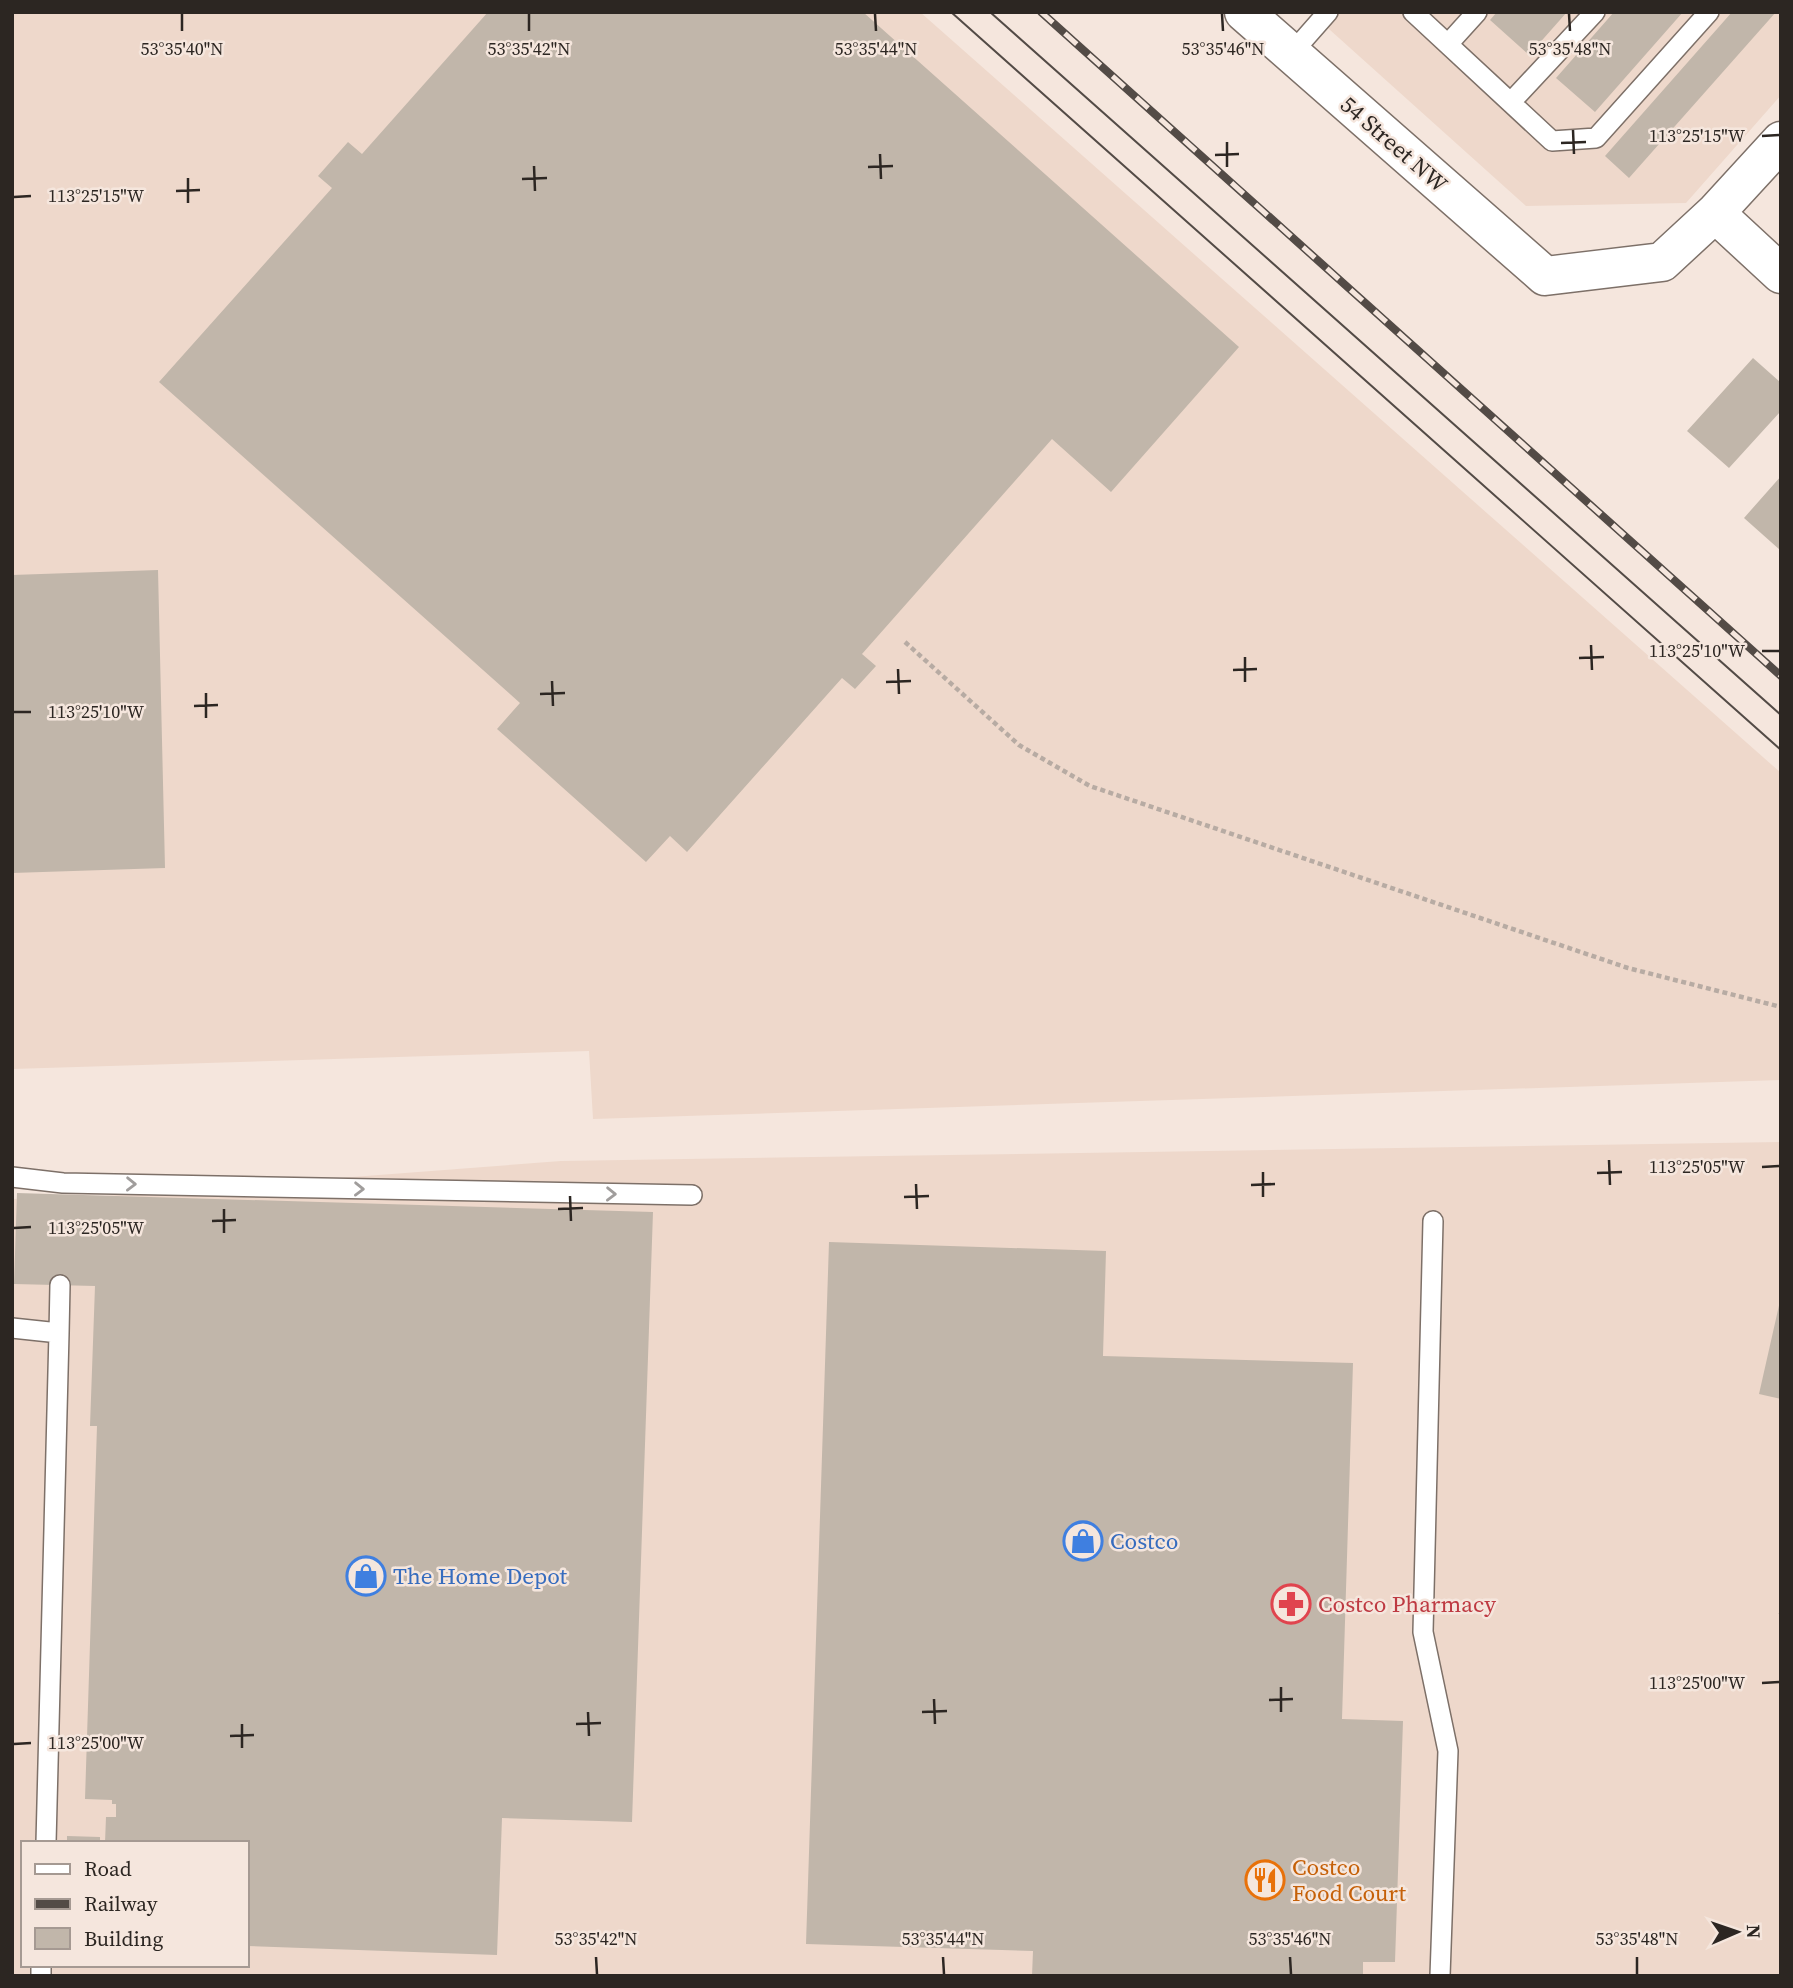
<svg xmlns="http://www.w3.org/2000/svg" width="1793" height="1988" viewBox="0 0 1793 1988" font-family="'Source Serif 4',serif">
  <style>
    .built { fill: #eed8cb; fill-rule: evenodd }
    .building { fill: #c1b6aa }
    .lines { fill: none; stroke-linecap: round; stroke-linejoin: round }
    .service-casing { stroke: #7d7068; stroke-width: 22 }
    .minor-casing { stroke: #7d7068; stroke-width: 41 }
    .path { stroke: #b7aba3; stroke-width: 4.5; stroke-dasharray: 5 3.5; stroke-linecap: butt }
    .service { stroke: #fff; stroke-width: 19 }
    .minor { stroke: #fff; stroke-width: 38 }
    .tram { stroke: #534b46; stroke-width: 2 }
    .rail-casing { stroke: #534b46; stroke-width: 8 }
    .rail { stroke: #f5e6dd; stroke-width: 5; stroke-dasharray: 16; stroke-linecap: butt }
    .oneway { stroke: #a09d9c }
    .ticks { fill: none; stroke: #2c2622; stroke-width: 2.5 }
    .labels { text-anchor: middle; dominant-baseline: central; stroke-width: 5; stroke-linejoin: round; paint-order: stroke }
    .street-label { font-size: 23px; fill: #2c2622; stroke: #f5e6dd }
    .shop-label { font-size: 23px; fill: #366cbe; stroke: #f5e6dd; text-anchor: start }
    .health-label { font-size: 23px; fill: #be3a42; stroke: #f5e6dd; text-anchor: start }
    .food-label { font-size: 23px; fill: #c56008; stroke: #f5e6dd; text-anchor: start }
    .ticks-label { font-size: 18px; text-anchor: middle; fill: #2c2622; stroke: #f5e6dd; stroke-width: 5; stroke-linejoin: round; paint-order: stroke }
  </style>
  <rect width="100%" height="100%" fill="#f5e6dd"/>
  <path class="built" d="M12,12H920L1781,773V1080L593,1119L589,1051L12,1069Z
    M1310,12H1781V95L1686,203L1526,206Z
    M1781,1142V1976H12V1199L92,1197L561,1161ZM23,1843H247V1965H23Z"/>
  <path class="building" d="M488,12H863L1239,347L1111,492L1052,439L862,654L876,666L855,689L842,678L687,852L670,836L646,862L497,729L520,703L159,382L332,188L318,176L348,142L362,154Z
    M1497,12H1567L1529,55L1490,20Z
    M1614,12H1683L1595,112L1556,78Z
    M1732,12H1776L1629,178L1605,156Z
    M1753,358L1781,383V411L1729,468L1687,431Z
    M1781,476V551L1744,518Z
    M158,570L165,868L12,873V575Z
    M17,1193L653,1212L632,1822L502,1818L497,1955L247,1946V1843H105L106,1817H116V1804H112V1800L85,1799L97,1426H90L95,1286L14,1284Z
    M829,1242L1106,1251L1103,1356L1353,1363L1342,1719L1403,1721L1395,1962H1363V1976H1032L1033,1951L806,1944Z
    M1780,1301H1781V1399L1759,1394Z
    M67,1836L100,1837V1843H67Z"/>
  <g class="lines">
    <g class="service-casing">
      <path id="service" d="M1413,12L1552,141L1596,138L1709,12
        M1448,44L1477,12
        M1291,54L1328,12
        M1511,102L1595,12
        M12,1177L63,1183L692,1195
        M1433,1221L1423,1632L1448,1751L1440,1976
        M12,1328L59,1333L60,1285
        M46,1843L59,1333
        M41,1976V1965"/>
    </g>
    <g class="minor-casing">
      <path id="minor" d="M1244,12L1545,276L1662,262L1715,213L1781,141
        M1715,213L1781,274"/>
    </g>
    <path class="path" d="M905,642L1019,745L1090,786L1628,968L1781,1007
      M1780,1615L1781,1614"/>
    <use href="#service" class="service"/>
    <use href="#minor" class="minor"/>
    <path class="tram" d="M951,12L1781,750
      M990,12L1781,715"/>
    <g class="rail-casing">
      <path id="rail" d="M1041,12L1781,676"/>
    </g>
    <use href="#rail" class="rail"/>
  </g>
  <defs><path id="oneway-chevron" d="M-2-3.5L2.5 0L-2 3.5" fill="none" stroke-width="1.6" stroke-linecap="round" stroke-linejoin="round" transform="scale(1.75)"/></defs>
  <g class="oneway">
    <use href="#oneway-chevron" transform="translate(131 1184) rotate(1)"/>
    <use href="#oneway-chevron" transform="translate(359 1189) rotate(1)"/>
    <use href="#oneway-chevron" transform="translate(611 1194) rotate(1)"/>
  </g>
  <path class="ticks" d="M182,14V31M529,14V31M875,14L876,31M1222,14L1223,31M1569,14L1570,31M1573,130L1574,154M1762,136L1779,135M1227,142V167M1561,143L1586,142M880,154L881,179M1215,155L1239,154M534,166L535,191M868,167L893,166M188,178V203M522,179L547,178M176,191L200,190M14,197L31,196M1591,645L1592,670M1762,651H1779M1245,657V682M1579,658L1604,657M898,669L899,694M1233,670L1257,669M552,681L553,706M886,682L911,681M206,693V718M540,694L565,693M194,706L218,705M14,712H31M1609,1160L1610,1185M1762,1167L1779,1166M1263,1172V1197M1597,1173L1622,1172M916,1184L917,1209M1251,1185L1275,1184M570,1196L571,1221M904,1197L929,1196M224,1209V1233M558,1209L583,1208M212,1221L236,1220M14,1228L31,1227M1762,1683L1779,1682M1281,1687V1712M934,1699L935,1724M1269,1700L1293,1699M588,1712L589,1736M922,1712L947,1711M242,1724V1748M576,1724L601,1723M230,1736L254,1735M14,1744L31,1743M596,1957L597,1974M943,1957L944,1974M1290,1957L1291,1974M1637,1957V1974"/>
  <defs>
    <g id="shop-ring" transform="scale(2.0125)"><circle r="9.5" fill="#f5e6dd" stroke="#3f7fe0" stroke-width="1.5"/><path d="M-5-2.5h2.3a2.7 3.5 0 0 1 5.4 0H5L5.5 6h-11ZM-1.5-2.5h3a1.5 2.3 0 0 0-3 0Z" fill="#3f7fe0"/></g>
    <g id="pharmacy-ring" transform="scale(2.0125)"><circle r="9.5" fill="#f5e6dd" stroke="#e0444e" stroke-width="1.5"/><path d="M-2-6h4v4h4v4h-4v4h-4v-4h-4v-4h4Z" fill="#e0444e"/></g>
    <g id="restaurant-ring" transform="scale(2.0125)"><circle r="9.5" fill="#f5e6dd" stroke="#e8710a" stroke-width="1.5"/><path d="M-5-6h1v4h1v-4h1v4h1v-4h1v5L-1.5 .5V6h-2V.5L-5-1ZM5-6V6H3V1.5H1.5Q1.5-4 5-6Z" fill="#e8710a"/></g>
  </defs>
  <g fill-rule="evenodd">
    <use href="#shop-ring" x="1083" y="1541"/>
    <use href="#shop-ring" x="366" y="1576"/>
    <use href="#pharmacy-ring" x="1291" y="1604"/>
    <use href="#restaurant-ring" x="1265" y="1880"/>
  </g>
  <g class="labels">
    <g class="street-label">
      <text transform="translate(1394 144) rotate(41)">54 Street NW</text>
    </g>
    <g class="shop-label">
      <text x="1110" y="1541">Costco</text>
      <text x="393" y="1576">The Home Depot</text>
    </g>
    <g class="health-label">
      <text x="1318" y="1604">Costco Pharmacy</text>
    </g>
    <g class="food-label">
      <text x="1292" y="1867">Costco<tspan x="1292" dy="26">Food Court</tspan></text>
    </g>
  </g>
  <g class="ticks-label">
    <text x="182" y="55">53°35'40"N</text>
    <text x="529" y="55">53°35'42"N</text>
    <text x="876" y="55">53°35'44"N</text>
    <text x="1223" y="55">53°35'46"N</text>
    <text x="1570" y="55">53°35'48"N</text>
    <text x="1697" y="142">113°25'15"W</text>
    <text x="96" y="202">113°25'15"W</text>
    <text x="1697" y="657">113°25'10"W</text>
    <text x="96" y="718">113°25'10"W</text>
    <text x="1697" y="1173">113°25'05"W</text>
    <text x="96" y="1234">113°25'05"W</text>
    <text x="1697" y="1689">113°25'00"W</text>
    <text x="96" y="1749">113°25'00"W</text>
    <text x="596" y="1945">53°35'42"N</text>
    <text x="943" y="1945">53°35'44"N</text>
    <text x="1290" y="1945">53°35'46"N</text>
    <text x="1637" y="1945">53°35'48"N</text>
  </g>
  <rect width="1793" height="1988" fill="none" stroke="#2c2622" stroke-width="28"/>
  <rect x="21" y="1841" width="228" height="126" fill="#f5e6dd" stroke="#a59992" stroke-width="2"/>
  <rect x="35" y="1864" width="35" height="10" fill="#ffffff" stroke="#a59992" stroke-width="2"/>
  <text x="84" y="1876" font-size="21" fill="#2c2622">Road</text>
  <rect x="35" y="1899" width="35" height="10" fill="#534b46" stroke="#a59992" stroke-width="2"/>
  <text x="84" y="1911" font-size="21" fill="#2c2622">Railway</text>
  <rect x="35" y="1928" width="35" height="21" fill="#c1b6aa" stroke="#a59992" stroke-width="2"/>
  <text x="84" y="1946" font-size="21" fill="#2c2622">Building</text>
  <g transform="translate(1737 1932) rotate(88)" stroke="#f5e6dd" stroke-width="5" paint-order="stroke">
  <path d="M0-5L12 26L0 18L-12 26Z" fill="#2c2622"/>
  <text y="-10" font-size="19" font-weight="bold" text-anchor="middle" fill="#2c2622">N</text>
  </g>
</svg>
